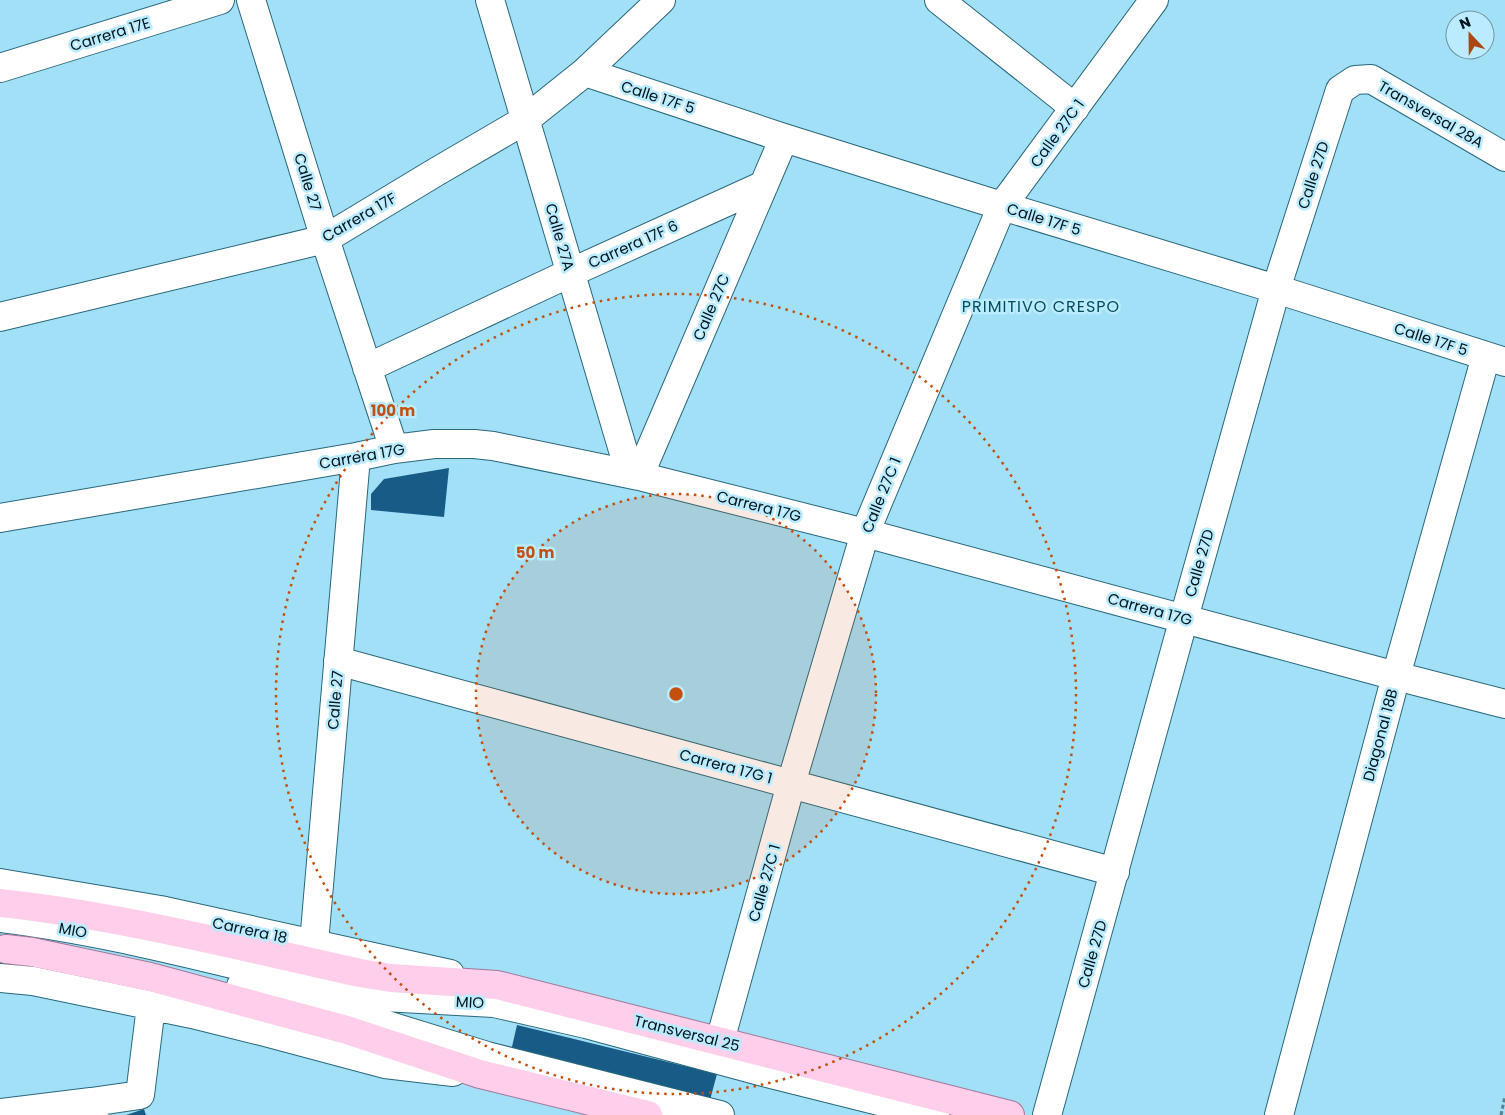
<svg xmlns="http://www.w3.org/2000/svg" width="1505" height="1115" viewBox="0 0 1505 1115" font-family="Poppins,sans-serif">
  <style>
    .building { fill: #185b87 }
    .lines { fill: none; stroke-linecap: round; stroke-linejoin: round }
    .minor-tunnel { stroke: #8ac1d6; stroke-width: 28; stroke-dasharray: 28 14; stroke-linecap: butt }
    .minor-casing { stroke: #29677b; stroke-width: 30 }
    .major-casing { stroke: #a4789a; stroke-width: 30 }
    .path { stroke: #578292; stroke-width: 3; stroke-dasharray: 4 2.5; stroke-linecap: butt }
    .minor { stroke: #fff; stroke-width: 28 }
    .major { stroke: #feceeb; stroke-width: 28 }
    .ring { fill: none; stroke: #c54f0e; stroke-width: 2.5; stroke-dasharray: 2.5 5 }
    .labels { text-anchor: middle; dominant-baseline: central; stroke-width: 5; stroke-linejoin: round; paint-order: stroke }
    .street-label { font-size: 15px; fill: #00141c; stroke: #baebfe }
    .neighbourhood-label { font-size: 16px; letter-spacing: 1px; fill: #044c60; stroke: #baebfe }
    .centre { fill: #c54f0e; stroke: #baebfe; stroke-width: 2.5 }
    .ring-label { font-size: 15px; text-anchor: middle; font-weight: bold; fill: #c54f0e; stroke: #baebfe; stroke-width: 5; stroke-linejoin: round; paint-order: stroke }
  </style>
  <rect width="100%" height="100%" fill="#a2e0f7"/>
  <path class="building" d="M449,468L444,517L371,510V494L384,479Z
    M517,1025L717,1074L710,1100L511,1051Z
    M144,1109L146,1115H126Z"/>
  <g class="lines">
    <path class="minor-tunnel" d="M0,934H2"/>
    <g class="minor-casing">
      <path id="minor" d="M251,0L325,239L394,449
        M490,0L630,474
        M939,0L1075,108
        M0,68L220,0
        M585,72L784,138L1002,206L1276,289L1505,362
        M0,317L325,239L436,172L525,120L585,72L661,0
        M367,368L570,273L764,185
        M639,476L784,138
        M0,518L356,457L394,449L434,444H474L493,446L639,476L865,533L1396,676L1505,704
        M338,661L1115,872
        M0,883L160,910L450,974
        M0,918C120,933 238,966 355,994L383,997L494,1003L586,1024L767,1073L935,1115
        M314,943L356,457
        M0,978L33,981L192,1014L261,1031L385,1064L453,1072
        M241,986L351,1014L487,1056L720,1115
        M720,1041L791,784L865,533L1002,206L1154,0
        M91,1102L140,1095L151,1006
        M0,1113L91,1102L94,1115
        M1047,1115L1184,618L1276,289L1340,90L1355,80L1371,79L1505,157
        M1279,1115L1396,676L1486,356"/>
    </g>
    <g class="major-casing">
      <path id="major" d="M0,903C121,916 242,947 360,973L391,978L497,985L1010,1115
        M6,949L32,952L150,977L347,1030L480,1074L648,1115"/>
    </g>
    <path class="path" d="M1501,1115L1505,1096"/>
    <use href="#minor" class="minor"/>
    <use href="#major" class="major"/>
  </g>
  <circle cx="676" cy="694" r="200" fill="#c54f0e" fill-opacity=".12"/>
  <g class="ring">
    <circle cx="676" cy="694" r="200"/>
    <circle cx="676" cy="694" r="400"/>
  </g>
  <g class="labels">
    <g class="street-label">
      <text transform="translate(110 34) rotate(-17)">Carrera 17E</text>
      <text transform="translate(658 97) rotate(18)">Calle 17F 5</text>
      <text transform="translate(1431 114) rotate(30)">Transversal 28A</text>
      <text transform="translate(1057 133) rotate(-54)">Calle 27C 1</text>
      <text transform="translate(1313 175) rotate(-72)">Calle 27D</text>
      <text transform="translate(308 182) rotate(73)">Calle 27</text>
      <text transform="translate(359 217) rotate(-30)">Carrera 17F</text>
      <text transform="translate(1044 219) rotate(17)">Calle 17F 5</text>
      <text transform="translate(560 237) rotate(74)">Calle 27A</text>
      <text transform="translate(633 244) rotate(-24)">Carrera 17F 6</text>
      <text transform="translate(711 307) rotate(-67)">Calle 27C</text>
      <text transform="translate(1431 339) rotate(18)">Calle 17F 5</text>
      <text transform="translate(362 456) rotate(-10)">Carrera 17G</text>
      <text transform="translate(881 495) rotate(-68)">Calle 27C 1</text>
      <text transform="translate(759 506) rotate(14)">Carrera 17G</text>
      <text transform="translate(1199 563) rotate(-74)">Calle 27D</text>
      <text transform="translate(1150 609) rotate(15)">Carrera 17G</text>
      <text transform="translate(335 700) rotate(-85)">Calle 27</text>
      <text transform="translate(1380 735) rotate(-75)">Diagonal 18B</text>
      <text transform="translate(726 766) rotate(15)">Carrera 17G 1</text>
      <text transform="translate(764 883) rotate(-74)">Calle 27C 1</text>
      <text transform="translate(73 930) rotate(11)">MIO</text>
      <text transform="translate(250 930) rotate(12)">Carrera 18</text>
      <text transform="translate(1092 954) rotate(-74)">Calle 27D</text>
      <text transform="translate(470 1002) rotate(3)">MIO</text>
      <text transform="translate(687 1033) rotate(14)">Transversal 25</text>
    </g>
    <g class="neighbourhood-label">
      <text x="1041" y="306">PRIMITIVO CRESPO</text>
    </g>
  </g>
  <circle cx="676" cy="694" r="8" class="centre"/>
  <g class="ring-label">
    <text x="393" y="416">100 m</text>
    <text x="535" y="558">50 m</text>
  </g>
  <g transform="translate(1470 35) rotate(338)"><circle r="24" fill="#baebfe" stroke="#7095a4"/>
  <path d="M0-4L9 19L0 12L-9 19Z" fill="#ab4716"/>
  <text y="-8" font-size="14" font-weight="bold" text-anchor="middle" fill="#00141c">N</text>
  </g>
</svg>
